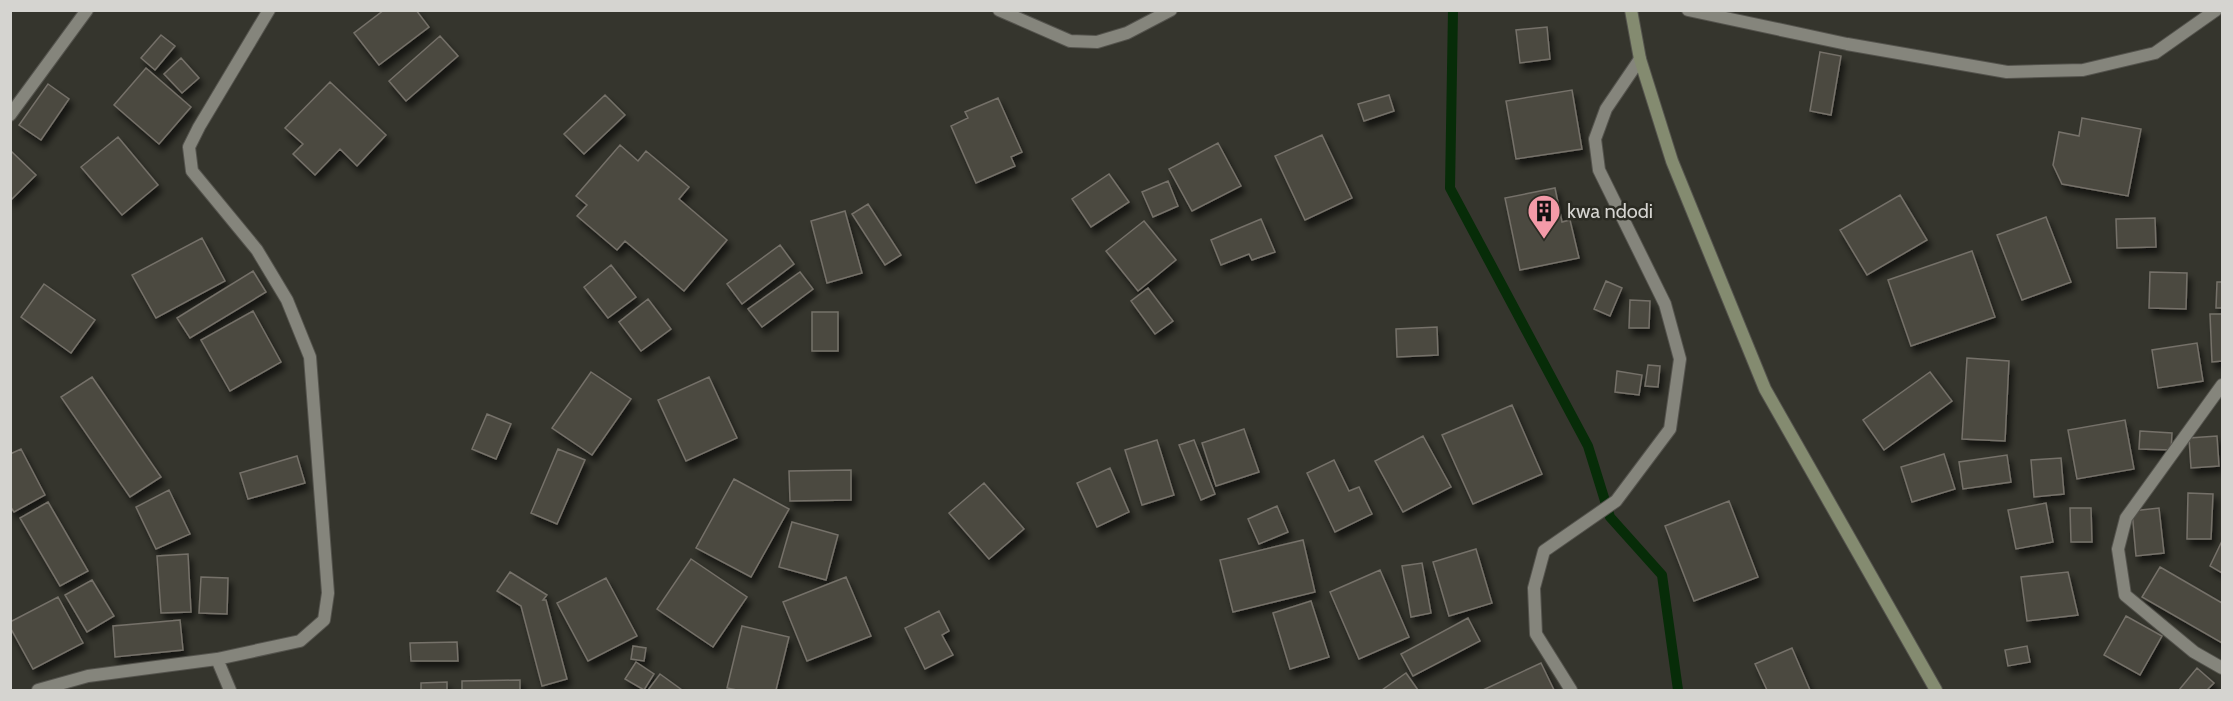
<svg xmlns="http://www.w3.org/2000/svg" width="2233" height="701" viewBox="0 0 2233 701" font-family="Cabin,sans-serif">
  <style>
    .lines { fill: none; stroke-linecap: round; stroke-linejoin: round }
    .stream { stroke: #072c08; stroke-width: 10 }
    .building { fill: #4c4941; stroke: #757169; stroke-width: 1.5; filter: url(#shadow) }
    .street-casing { stroke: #54534d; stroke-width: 14 }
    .secondary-casing { stroke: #54534d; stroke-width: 14 }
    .street { stroke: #85857c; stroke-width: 12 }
    .secondary { stroke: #848b70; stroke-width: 12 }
    .labels { text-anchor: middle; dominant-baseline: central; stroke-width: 5; stroke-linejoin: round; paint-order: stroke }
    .poi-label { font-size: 20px; fill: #d5d4d0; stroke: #2b2b23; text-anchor: start }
  </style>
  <defs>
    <filter id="shadow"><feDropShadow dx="3.5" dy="6" stdDeviation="3" flood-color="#0009"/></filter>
  </defs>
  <rect width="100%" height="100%" fill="#35352d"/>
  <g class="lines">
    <path class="stream" d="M1453,10L1450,188L1588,446L1610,517L1662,575L1678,690"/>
  </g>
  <path class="building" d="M384,10H416L429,27L379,65L354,33Z
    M1547,27L1550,59L1520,63L1516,30Z
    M161,35L175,46L155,70L141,58Z
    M440,36L458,56L406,101L389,81Z
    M1820,52L1841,56L1831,115L1810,111Z
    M181,58L199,78L182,93L164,74Z
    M146,68L191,107L159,144L114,105Z
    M330,82L386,135L357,166L340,149L315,175L293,154L303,144L285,128Z
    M48,84L69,99L41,140L19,125Z
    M1572,90L1582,149L1516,159L1506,101Z
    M605,95L625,115L584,154L564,134Z
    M1389,95L1394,111L1364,121L1358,104Z
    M998,98L1022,152L1011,157L1015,166L976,183L951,126L968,118L965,112Z
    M2082,118L2141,129L2128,196L2062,184L2053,165L2059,132L2079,136Z
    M1322,135L1352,198L1305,220L1275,156Z
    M118,137L158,185L122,215L81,167Z
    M1218,143L1241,186L1192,211L1169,169Z
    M620,145L638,161L646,151L689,187L679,199L727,240L684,291L625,241L617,250L577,216L587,205L576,196Z
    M12,152L36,175L10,201V153Z
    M1109,174L1129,202L1091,227L1072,199Z
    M1168,181L1178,206L1153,217L1142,192Z
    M1555,188L1562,222L1570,220L1579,258L1520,270L1505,198Z
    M1900,195L1927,240L1867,275L1840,230Z
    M868,204L901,255L885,265L852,214Z
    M845,211L862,273L827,283L811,221Z
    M2046,217L2071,282L2022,300L1997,235Z
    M2155,218L2156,247L2117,248L2116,219Z
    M1261,219L1275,252L1252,260L1249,254L1221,265L1211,240Z
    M1144,221L1176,260L1138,291L1106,251Z
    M202,238L225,281L156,318L132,275Z
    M780,245L794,264L742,304L727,284Z
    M1972,251L1995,317L1911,346L1888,280Z
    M611,265L636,297L608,318L584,287Z
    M253,271L266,292L190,338L177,318Z
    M800,272L813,289L762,327L748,309Z
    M2150,272L2187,273L2186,309L2149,308Z
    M1606,281L1622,288L1610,316L1594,309Z
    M2217,282H2222V308H2216Z
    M44,284L95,320L71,353L21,317Z
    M1148,288L1173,321L1155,334L1131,301Z
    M648,299L671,329L641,351L619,322Z
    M1630,300L1650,301L1649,328H1629Z
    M253,311L281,362L230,391L201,340Z
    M812,312H838V351H812Z
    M2210,314H2222V361L2212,362Z
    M1437,327L1438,355L1397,357L1396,329Z
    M2197,343L2203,381L2158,388L2152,350Z
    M1967,358L2009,361L2005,441L1962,439Z
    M1648,365L1660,366L1658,387L1645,386Z
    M1617,371L1642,375L1639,395L1615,392Z
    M591,372L631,399L592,455L552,428Z
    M1930,372L1952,401L1884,450L1863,420Z
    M92,377L161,477L130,497L61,397Z
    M709,377L737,438L686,461L658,400Z
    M1512,405L1542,474L1473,504L1442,435Z
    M487,414L511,424L496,459L472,449Z
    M2125,420L2134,469L2077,479L2068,430Z
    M1244,429L1259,472L1216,486L1202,443Z
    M2140,431L2172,433L2171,450L2139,449Z
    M1423,436L1451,487L1403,512L1375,461Z
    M2217,436L2219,466L2191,468L2189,438Z
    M1157,440L1174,495L1142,505L1125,450Z
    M1194,440L1215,494L1201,500L1179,445Z
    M21,449L45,495L14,512L10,506V454Z
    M558,449L585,460L557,524L531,513Z
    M1944,454L1955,489L1912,502L1901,467Z
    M2007,455L2011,482L1963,489L1959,462Z
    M297,456L305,483L248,499L240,473Z
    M2061,458L2064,494L2034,497L2031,460Z
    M1334,460L1349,491L1359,487L1372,514L1335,532L1307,473Z
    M1110,468L1129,512L1097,527L1077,483Z
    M851,470V500L790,501L789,471Z
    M734,479L789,509L751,577L696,548Z
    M984,483L1024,529L989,559L949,513Z
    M169,490L190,534L156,549L136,507Z
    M2188,493L2213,494L2211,539H2187Z
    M1729,501L1758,577L1694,601L1665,526Z
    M48,502L88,571L60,586L20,518Z
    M2046,503L2053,542L2016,549L2008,510Z
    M1277,506L1288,532L1259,544L1248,519Z
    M2070,508H2091L2092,542H2071Z
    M2159,508L2164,553L2136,556L2132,511Z
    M792,522L838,535L826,580L779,567Z
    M1303,540L1315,592L1233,612L1220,560Z
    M2222,541V573L2210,566Z
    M1476,549L1492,603L1449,616L1433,562Z
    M188,554L191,612L161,613L157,556Z
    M691,559L747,597L713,647L657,609Z
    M1422,563L1431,613L1411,617L1402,566Z
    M2160,567L2222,603V643L2142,597Z
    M1380,570L1409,637L1359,659L1330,592Z
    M510,572L547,595L543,600H546L567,679L542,686L521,606L497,591Z
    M2068,572L2078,615L2027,621L2021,577Z
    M201,577L228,578L227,614L199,613Z
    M846,577L871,636L807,661L783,602Z
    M606,578L637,636L588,661L557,603Z
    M92,580L114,616L87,632L65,595Z
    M58,597L83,643L33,669L10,627V622Z
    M1311,601L1329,657L1290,669L1273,613Z
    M939,611L949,631L942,635L953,655L925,669L905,628Z
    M2126,616L2162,636L2140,675L2104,655Z
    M1468,618L1480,641L1413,676L1401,654Z
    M180,620L183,650L115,657L113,626Z
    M742,626L789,637L776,690H737L727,688Z
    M457,642L458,661H411L410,643Z
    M633,646L646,648L644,661L631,659Z
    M2027,646L2030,662L2008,666L2005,650Z
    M1792,648L1810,690H1767L1755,664Z
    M636,662L654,674L644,690L625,679Z
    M1541,663L1554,690H1483Z
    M2197,668L2214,683L2207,690H2179Z
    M1406,673L1418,690H1382Z
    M660,674L682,690H648Z
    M520,680V690H462V681Z
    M447,682V690H421V683Z"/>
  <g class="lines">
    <g class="street-casing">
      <path id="street" d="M999,10L1070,41L1097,42L1127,33L1171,10
        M1688,10L1847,44L2007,72L2083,70L2155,53L2216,10
        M10,115L87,10
        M2222,385L2126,518L2118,549L2125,595L2194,652L2222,668
        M217,659L230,690
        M38,690L88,676L217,659L300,641L324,620L328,593L310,357L287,300L257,250L192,171L189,147L199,127L269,10
        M1571,690L1536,634L1534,588L1544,551L1616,501L1670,429L1680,359L1665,304L1599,170L1595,139L1606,109L1640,59"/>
    </g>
    <g class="secondary-casing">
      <path id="secondary" d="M1631,10L1640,59L1672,161L1765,389L1936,690"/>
    </g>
    <use href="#street" class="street"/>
    <use href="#secondary" class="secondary"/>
  </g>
  <defs>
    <g id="building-pin" transform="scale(1.725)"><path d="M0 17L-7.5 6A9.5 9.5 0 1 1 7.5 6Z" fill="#f39aa8" stroke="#2b2b23"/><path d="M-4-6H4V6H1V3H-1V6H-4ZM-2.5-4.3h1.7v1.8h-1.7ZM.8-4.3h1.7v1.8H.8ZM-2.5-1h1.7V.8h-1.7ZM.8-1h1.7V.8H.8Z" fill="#111"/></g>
  </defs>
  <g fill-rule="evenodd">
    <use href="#building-pin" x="1544" y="211"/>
  </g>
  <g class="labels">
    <g class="poi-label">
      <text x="1567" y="211">kwa ndodi</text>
    </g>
  </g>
  <rect width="2233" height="701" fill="none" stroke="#d5d4d0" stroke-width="24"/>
</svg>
